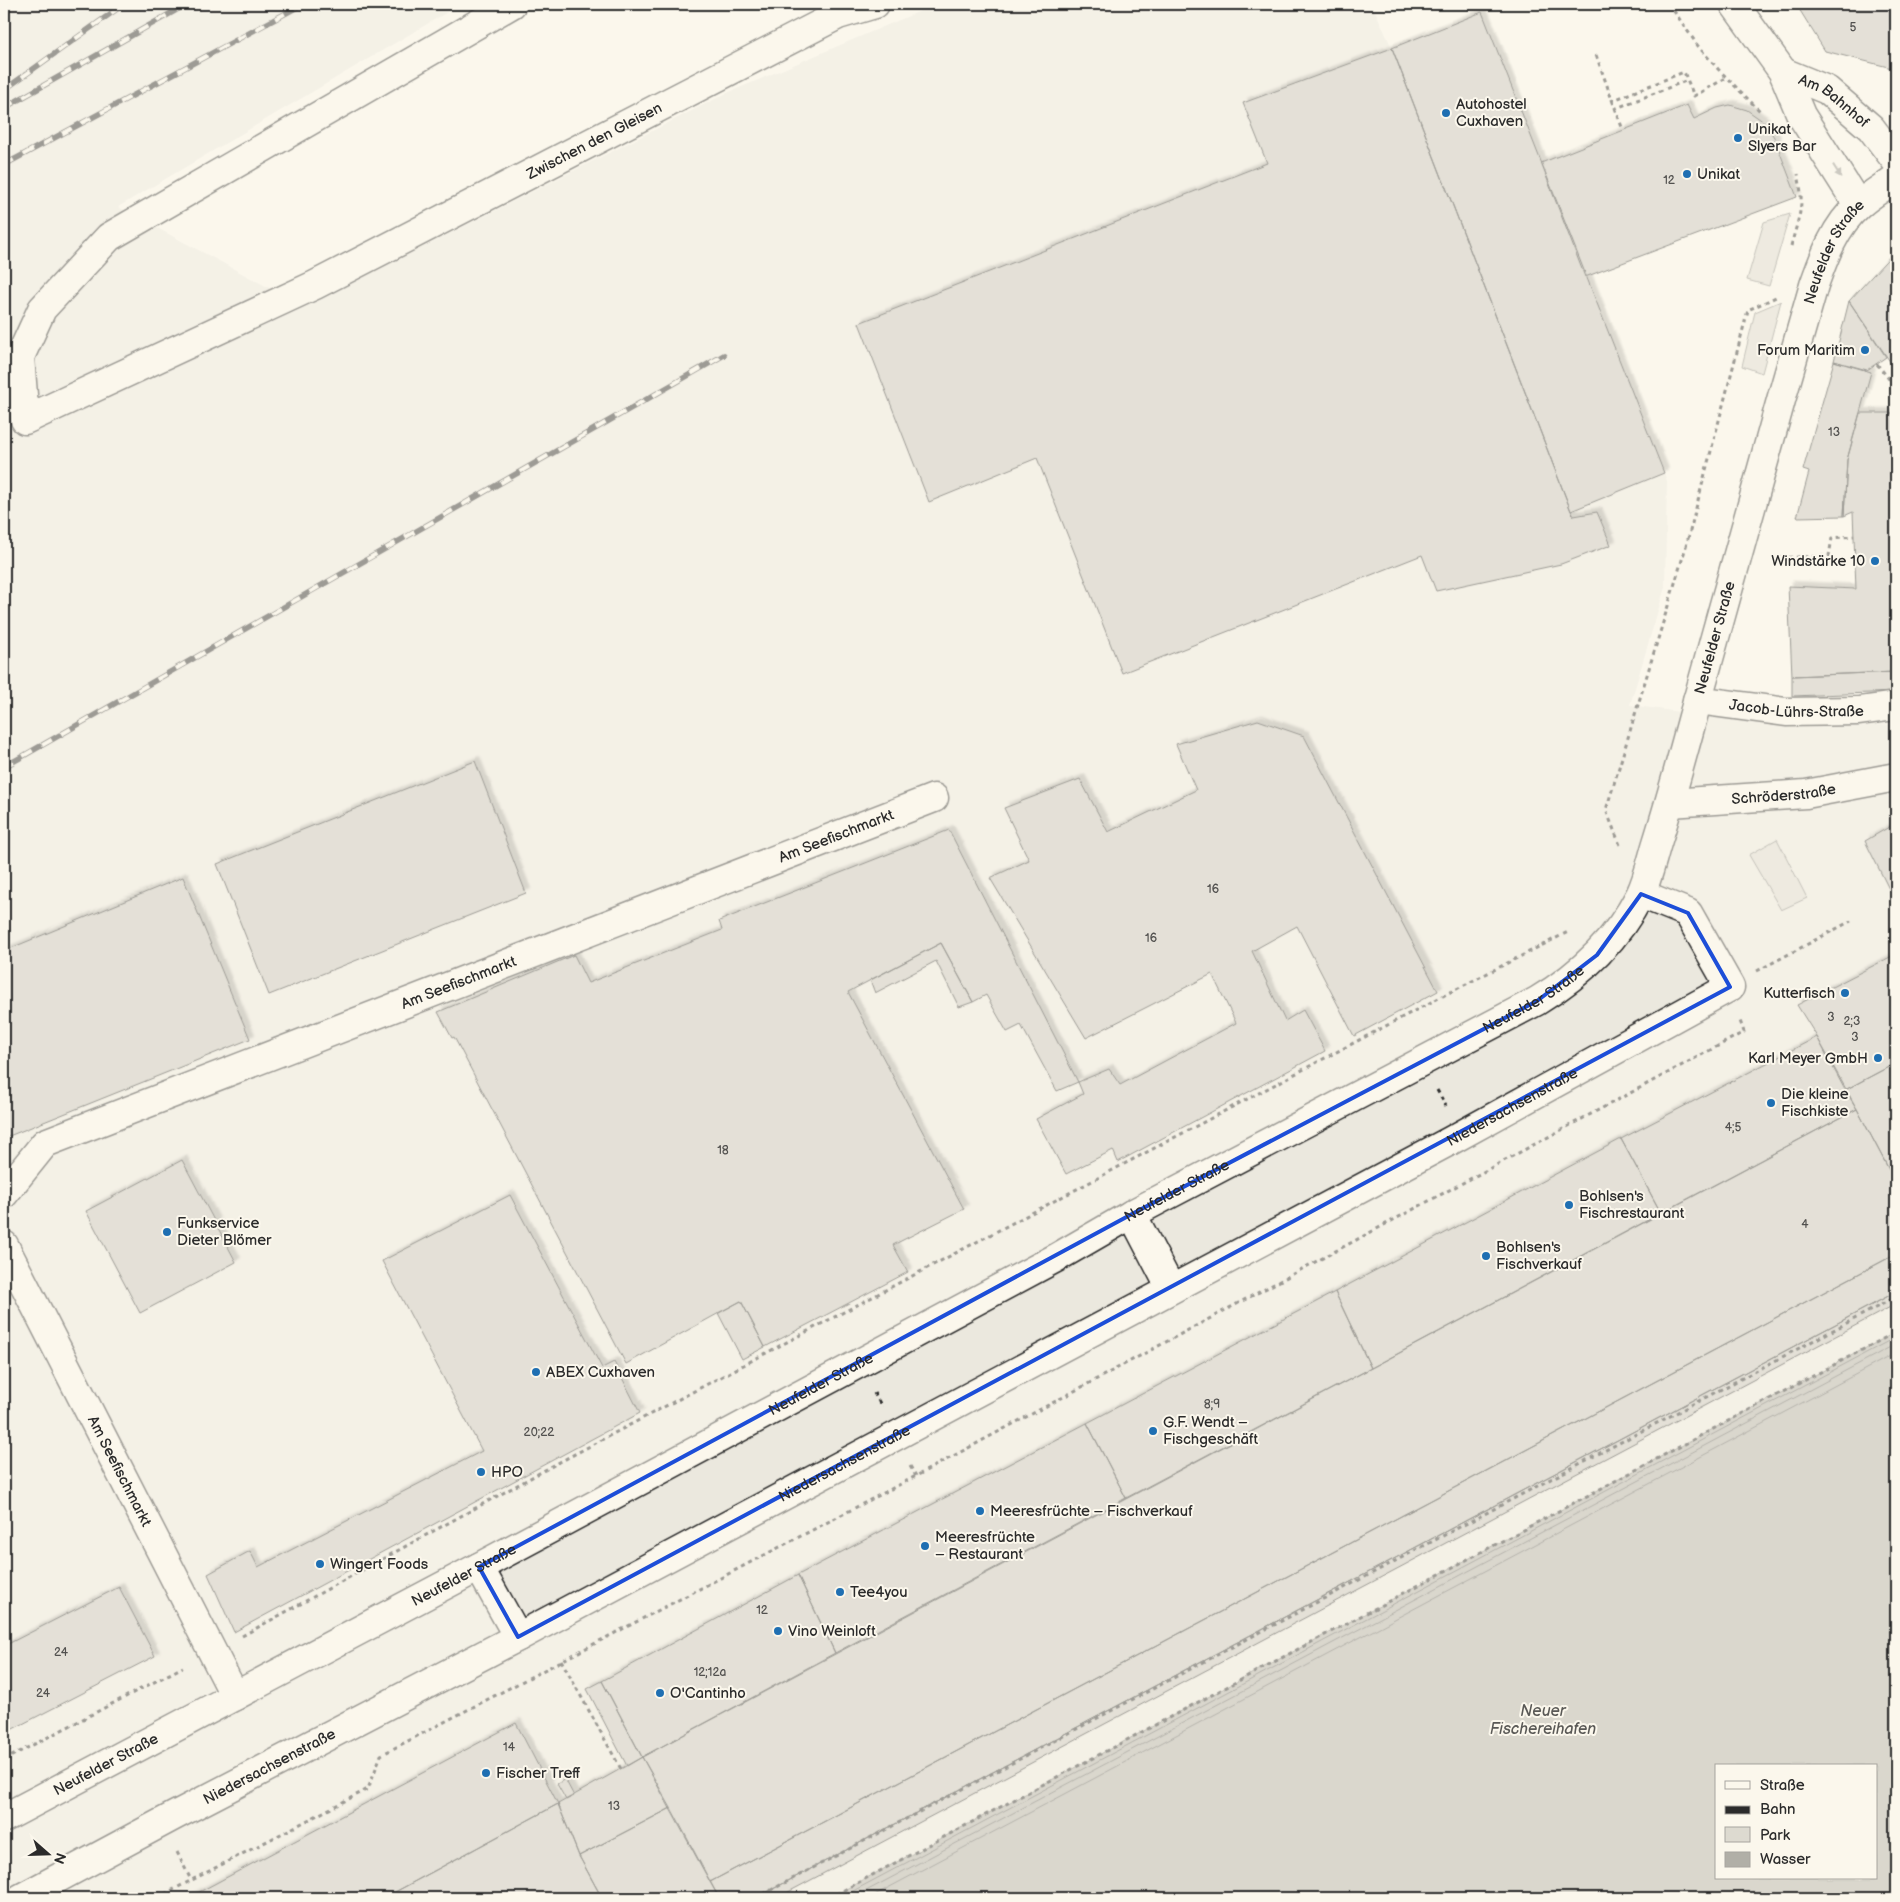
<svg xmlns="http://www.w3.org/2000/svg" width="1900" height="1902" viewBox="0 0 1900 1902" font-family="'Balsamiq Sans',sans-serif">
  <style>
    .built { fill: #ebe8de }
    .green { fill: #dddad0; stroke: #84827e }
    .water { fill: #b1afa7; stroke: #7b7a75; fill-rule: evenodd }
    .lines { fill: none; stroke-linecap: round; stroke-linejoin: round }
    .shore { stroke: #61605d; stroke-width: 1 }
    .building { fill: #c7c4bc; stroke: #2b2b2b; filter: url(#shadow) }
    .minor-casing { stroke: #2b2b2b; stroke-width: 31 }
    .path { stroke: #2b2b2b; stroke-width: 3; stroke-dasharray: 4 4; stroke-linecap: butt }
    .minor { stroke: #fbf7ec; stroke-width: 28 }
    .rail-casing { stroke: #2b2b2b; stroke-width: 5.5 }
    .rail { stroke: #fbf7ec; stroke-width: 4; stroke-dasharray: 11; stroke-linecap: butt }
    .oneway { fill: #93918c }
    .marked { fill: none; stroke: #1d4ed8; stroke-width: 4; stroke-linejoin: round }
    .poi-dot { fill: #1f6fb2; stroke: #fbf7ec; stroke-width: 2 }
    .labels { text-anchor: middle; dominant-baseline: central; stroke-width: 4; stroke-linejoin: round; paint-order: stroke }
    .number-label { font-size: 12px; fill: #52514f }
    .street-label { font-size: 15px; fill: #2b2b2b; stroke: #fbf7ec }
    .poi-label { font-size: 15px; fill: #2b2b2b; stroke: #fbf7ec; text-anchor: start }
    .water-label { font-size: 16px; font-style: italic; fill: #5a5956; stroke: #fbf7ec }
  </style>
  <defs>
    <filter id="shadow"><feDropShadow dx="4.5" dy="-4.5" stdDeviation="1" flood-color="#0004"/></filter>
  </defs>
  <rect width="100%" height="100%" fill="#fbf7ec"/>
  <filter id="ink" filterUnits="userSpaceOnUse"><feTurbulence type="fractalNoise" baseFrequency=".02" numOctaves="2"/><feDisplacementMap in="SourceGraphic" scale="10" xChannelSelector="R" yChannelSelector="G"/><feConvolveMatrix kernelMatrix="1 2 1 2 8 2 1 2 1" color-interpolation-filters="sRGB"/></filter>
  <g filter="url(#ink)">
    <path class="built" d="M4,4H461L118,207L305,307L725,94L937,4H1372L1392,48L1571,511L1664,473L1667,481L1665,587L1630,705L1793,728L1896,724V1332L829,1898H4Z"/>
    <path class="green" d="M1790,214L1769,286L1747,280L1764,222Z
      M1781,301L1762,373L1742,366L1755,312Z
      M1777,839L1807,898L1781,910L1749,855Z"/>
    <path class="water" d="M1896,1332V1898H829ZM1716,1766H1876V1878H1716Z"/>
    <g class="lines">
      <path class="shore" d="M840,1898L1896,1337
        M853,1898L1896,1344
        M869,1898L1896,1353"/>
    </g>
    <path class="building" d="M1796,4H1896V69L1825,51Z
      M1482,12L1664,473L1571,511L1392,48Z
      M1392,48L1571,511L1574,516L1597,512L1611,545L1561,564L1436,591L1422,555L1122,673L1037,458L929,502L859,323L1267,163L1243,103Z
      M1687,105L1694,119L1717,108L1730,105L1747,110L1764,122L1774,137L1797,197L1585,277L1541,163Z
      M1896,250V359L1891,363L1849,301Z
      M1849,301L1886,357L1867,370L1834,361Z
      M1834,361L1871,372L1847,460L1844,516L1797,517L1809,472L1803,470Z
      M1860,413H1896V672L1792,676L1788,586L1856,589L1853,512L1844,516L1847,460Z
      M1896,672V692L1792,696V676Z
      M1258,720L1304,736L1438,991L1354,1036L1297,926L1252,951L1285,1021L1303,1010L1325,1051L1118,1162L1113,1150L1066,1174L1036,1119L1083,1094L1078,1082L1109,1069L1120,1085L1236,1023L1212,974L1086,1038L990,878L1029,860L1004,808L1080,779L1108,832L1196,790L1176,744Z
      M475,761L526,893L269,995L217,864Z
      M1896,823V898L1894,899L1865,841Z
      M949,830L1078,1082L1057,1091L1021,1025L1007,1032L986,995L973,1002L941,943L848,992L964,1209L893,1245L908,1272L765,1347L741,1301L626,1364L454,1037L452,1038L438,1012L574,955L588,983L722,930L719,921Z
      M183,877L250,1039L4,1138V951Z
      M941,943L973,1002L959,1007L936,961L875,993L870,980Z
      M1896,954V1063L1845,1090L1817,1037L1797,1005Z
      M1817,1037L1857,1109L1661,1213L1621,1139Z
      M1896,1063V1183L1857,1109L1845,1090Z
      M1857,1109L1896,1183V1254L710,1882L642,1757Z
      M1621,1139L1661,1213L1371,1368L1335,1292Z
      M182,1160L236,1262L140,1313L86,1211Z
      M510,1195L602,1368L614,1362L640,1413L234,1632L208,1574L250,1551L258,1567L482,1451L382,1261Z
      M1896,1254V1292L756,1898H719L710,1882Z
      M1335,1292L1371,1368L1126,1498L1087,1423Z
      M1896,1292V1304L777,1898H756Z
      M741,1301L765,1347L742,1359L718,1313Z
      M1087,1423L1126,1498L835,1653L798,1575Z
      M798,1575L835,1653L642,1757L602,1681Z
      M119,1587L155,1656L5,1733L4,1730V1646Z
      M602,1681L642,1757L627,1766L587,1689Z
      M516,1723L558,1804L384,1898H188Z
      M642,1757L671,1808L579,1856L558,1804Z
      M565,1779L574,1796L566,1800L557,1784Z
      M558,1804L579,1856L602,1898H384Z
      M671,1808L719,1898H602L579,1856Z"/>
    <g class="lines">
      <g class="minor-casing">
        <g id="minor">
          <path id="s1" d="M512,4L109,237L42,309L20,357L25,420L315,285L838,15L875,4"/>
          <path d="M1734,4L1783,72L1801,115L1858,205"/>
          <path id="s2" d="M1783,72L1827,90L1871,128L1896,161"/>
          <path id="s3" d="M1697,700L1786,712L1859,711L1896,706"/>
          <path id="s4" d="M1670,803L1806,794L1896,777"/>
          <path id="s5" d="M4,1194L45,1143L934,798"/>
          <path d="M1132,1214L1171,1289"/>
          <path id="s6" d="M4,1245L235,1696"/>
          <path d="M479,1567L518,1637"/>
          <path id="s7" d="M4,1818L479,1567L1056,1258L1132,1214L1537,1001C1580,975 1617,940 1640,895C1648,879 1652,859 1657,843C1673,792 1686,742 1700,691C1737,555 1775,420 1814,285C1824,257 1835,226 1859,205C1870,195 1884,187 1896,178"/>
          <path id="s8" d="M21,1898L174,1816L518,1637L1450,1141L1730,987L1688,913L1641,894"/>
        </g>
      </g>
      <path class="path" d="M1669,4L1698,46L1718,69L1762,113
        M1596,55L1623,130
        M1896,75L1895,74L1894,88H1896
        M1611,101L1684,72L1694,96L1726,78
        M1614,109L1688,80
        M1791,246C1799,215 1805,207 1798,174
        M1877,364L1896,388
        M1772,558L1829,556L1832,538L1854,536
        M1620,845L1606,810L1685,550L1748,310L1776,297
        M1757,971L1851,921
        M1437,1090L1446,1106
        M874,1393L882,1407
        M910,1466L916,1476
        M242,1636L554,1465L1435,1000L1570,931
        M561,1660L621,1769
        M4,1760L183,1667
        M177,1852L191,1880
        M157,1898L368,1789L381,1755L916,1476L1744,1032L1739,1018
        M756,1898L1896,1297
        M829,1898L1896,1332"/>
      <use href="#minor" class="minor"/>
      <g class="rail-casing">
        <path id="rail" d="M4,90L124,4
          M4,108L187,4
          M4,165L303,4
          M4,767L724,355"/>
      </g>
      <use href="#rail" class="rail"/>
    </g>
    <defs><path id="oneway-solid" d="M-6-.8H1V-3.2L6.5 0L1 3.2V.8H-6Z" transform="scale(1.25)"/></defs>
    <use class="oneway" href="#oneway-solid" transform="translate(1837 171) rotate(58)"/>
  </g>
  <path d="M0 0H1900V1902H0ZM1641,894L1688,913L1730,987L518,1637L479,1567L1132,1214L1537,1001L1597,955Z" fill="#fbf7ec" fill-opacity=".55" fill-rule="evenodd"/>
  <path class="marked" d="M1641,894L1688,913L1730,987L518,1637L479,1567L1132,1214L1537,1001L1597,955Z"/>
  <g class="poi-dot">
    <circle cx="1446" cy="113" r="5"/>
    <circle cx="1738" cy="138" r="5"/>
    <circle cx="1687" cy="174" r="5"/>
    <circle cx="1865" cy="350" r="5"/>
    <circle cx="1875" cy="561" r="5"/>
    <circle cx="1845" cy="993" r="5"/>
    <circle cx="1878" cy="1058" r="5"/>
    <circle cx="1771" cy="1103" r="5"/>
    <circle cx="1569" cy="1205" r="5"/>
    <circle cx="167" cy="1232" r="5"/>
    <circle cx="1486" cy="1256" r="5"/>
    <circle cx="536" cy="1372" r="5"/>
    <circle cx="1153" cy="1431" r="5"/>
    <circle cx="481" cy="1472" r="5"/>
    <circle cx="980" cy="1511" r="5"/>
    <circle cx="925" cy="1546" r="5"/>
    <circle cx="320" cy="1564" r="5"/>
    <circle cx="840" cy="1592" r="5"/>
    <circle cx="778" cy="1631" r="5"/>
    <circle cx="660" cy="1693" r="5"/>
    <circle cx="486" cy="1773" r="5"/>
  </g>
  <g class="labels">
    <g class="number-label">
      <text x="1853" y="27">5</text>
      <text x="1669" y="180">12</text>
      <text x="1834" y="432">13</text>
      <text x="1213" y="889">16</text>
      <text x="1151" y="938">16</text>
      <text x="1831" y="1017">3</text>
      <text x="1852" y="1021">2;3</text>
      <text x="1855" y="1037">3</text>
      <text x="1733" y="1127">4;5</text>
      <text x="723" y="1150">18</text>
      <text x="1805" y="1224">4</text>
      <text x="1212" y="1404">8;9</text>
      <text x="539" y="1432">20;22</text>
      <text x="762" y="1610">12</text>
      <text x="61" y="1652">24</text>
      <text x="710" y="1672">12;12a</text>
      <text x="43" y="1693">24</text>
      <text x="509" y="1747">14</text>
      <text x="614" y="1806">13</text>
    </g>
    <g class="street-label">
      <text stroke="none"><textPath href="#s2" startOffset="59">Am Bahnhof</textPath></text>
      <text stroke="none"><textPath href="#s1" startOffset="1314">Zwischen den Gleisen</textPath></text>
      <text stroke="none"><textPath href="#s7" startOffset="2560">Neufelder Straße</textPath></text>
      <text stroke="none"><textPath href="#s7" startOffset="2155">Neufelder Straße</textPath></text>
      <text stroke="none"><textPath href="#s3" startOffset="100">Jacob-Lührs-Straße</textPath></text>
      <text stroke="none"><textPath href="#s4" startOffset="114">Schröderstraße</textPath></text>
      <text stroke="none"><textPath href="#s5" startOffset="914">Am Seefischmarkt</textPath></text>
      <text stroke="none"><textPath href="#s5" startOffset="509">Am Seefischmarkt</textPath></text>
      <text stroke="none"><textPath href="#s7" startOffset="1735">Neufelder Straße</textPath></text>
      <text stroke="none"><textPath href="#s8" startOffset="1688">Niedersachsenstraße</textPath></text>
      <text stroke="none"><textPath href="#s7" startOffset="1330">Neufelder Straße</textPath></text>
      <text stroke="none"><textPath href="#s7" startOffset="925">Neufelder Straße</textPath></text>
      <text stroke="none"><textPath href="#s8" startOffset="931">Niedersachsenstraße</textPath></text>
      <text stroke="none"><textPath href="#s6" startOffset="254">Am Seefischmarkt</textPath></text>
      <text stroke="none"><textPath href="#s7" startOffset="520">Neufelder Straße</textPath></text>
      <text stroke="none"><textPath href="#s7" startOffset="115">Neufelder Straße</textPath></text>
      <text stroke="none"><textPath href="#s8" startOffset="281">Niedersachsenstraße</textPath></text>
    </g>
    <g class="poi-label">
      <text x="1456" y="104">Autohostel<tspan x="1456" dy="17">Cuxhaven</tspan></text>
      <text x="1748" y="129">Unikat<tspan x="1748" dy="17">Slyers Bar</tspan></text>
      <text x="1697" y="174">Unikat</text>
      <text x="1855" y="350" text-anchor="end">Forum Maritim</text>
      <text x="1865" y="561" text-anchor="end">Windstärke 10</text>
      <text x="1835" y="993" text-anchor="end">Kutterfisch</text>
      <text x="1868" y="1058" text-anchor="end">Karl Meyer GmbH</text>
      <text x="1781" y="1094">Die kleine<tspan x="1781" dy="17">Fischkiste</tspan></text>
      <text x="1579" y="1196">Bohlsen's<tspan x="1579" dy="17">Fischrestaurant</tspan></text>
      <text x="177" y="1223">Funkservice<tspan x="177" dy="17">Dieter Blömer</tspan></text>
      <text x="1496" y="1247">Bohlsen's<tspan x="1496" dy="17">Fischverkauf</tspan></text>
      <text x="546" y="1372">ABEX Cuxhaven</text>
      <text x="1163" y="1422">G.F. Wendt –<tspan x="1163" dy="17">Fischgeschäft</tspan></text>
      <text x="491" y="1472">HPO</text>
      <text x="990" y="1511">Meeresfrüchte – Fischverkauf</text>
      <text x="935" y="1537">Meeresfrüchte<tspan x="935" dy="17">– Restaurant</tspan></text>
      <text x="330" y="1564">Wingert Foods</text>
      <text x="850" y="1592">Tee4you</text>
      <text x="788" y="1631">Vino Weinloft</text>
      <text x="670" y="1693">O'Cantinho</text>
      <text x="496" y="1773">Fischer Treff</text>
    </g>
    <g class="water-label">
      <text x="1543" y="1711">Neuer<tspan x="1543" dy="18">Fischereihafen</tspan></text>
    </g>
  </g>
  <rect width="1900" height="1902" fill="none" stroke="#fbf7ec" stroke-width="20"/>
  <rect x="10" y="10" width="1880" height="1882" fill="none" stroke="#2b2b2b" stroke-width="2" filter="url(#ink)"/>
  <rect x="1715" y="1764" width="162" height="115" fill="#fbf7ec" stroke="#a8a59f"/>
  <rect x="1725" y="1781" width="25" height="8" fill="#fbf7ec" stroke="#a8a59f"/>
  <text x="1760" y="1790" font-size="15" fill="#2b2b2b">Straße</text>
  <rect x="1725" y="1806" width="25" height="8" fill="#2b2b2b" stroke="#a8a59f"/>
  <text x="1760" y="1814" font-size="15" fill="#2b2b2b">Bahn</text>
  <rect x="1725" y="1827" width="25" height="15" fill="#dddad0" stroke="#a8a59f"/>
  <text x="1760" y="1840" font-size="15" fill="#2b2b2b">Park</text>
  <rect x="1725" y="1852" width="25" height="15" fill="#b1afa7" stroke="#a8a59f"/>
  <text x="1760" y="1864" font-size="15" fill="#2b2b2b">Wasser</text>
  <g transform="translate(48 1854) rotate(110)" stroke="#fbf7ec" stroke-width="4" paint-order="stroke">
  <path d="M0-4L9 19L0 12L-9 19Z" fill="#2b2b2b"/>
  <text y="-8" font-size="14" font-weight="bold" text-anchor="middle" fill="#2b2b2b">N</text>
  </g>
</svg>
